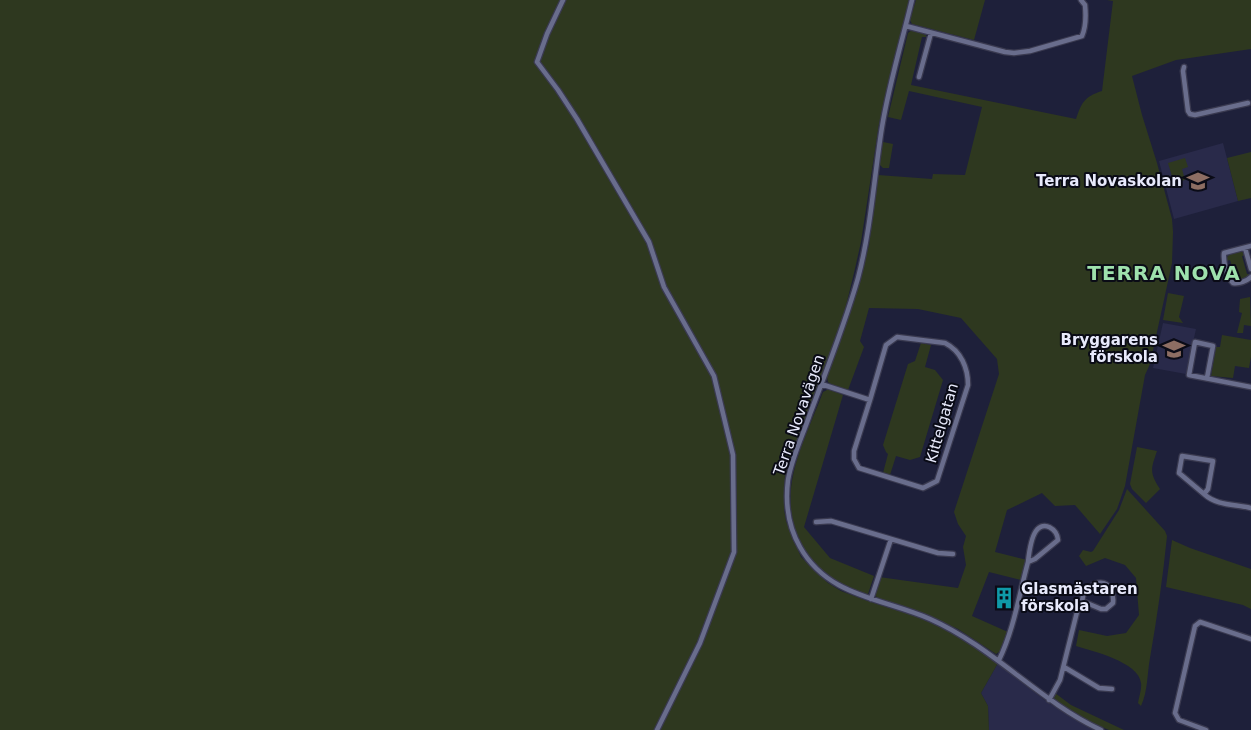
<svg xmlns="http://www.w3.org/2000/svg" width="1251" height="730" viewBox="0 0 1251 730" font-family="'DejaVu Sans',sans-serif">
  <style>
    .built { fill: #292a4a }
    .green { fill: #2e381f }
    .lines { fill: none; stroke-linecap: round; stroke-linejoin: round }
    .minor-casing { stroke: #3a3a50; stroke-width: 7 }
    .minor { stroke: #696d8c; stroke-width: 4.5 }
    .labels { text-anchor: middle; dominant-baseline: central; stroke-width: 4; stroke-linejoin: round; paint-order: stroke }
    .poi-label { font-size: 15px; font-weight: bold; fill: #e8eafc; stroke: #0a0b16; text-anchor: end }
    .street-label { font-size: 15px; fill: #e8eafc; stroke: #0a0b16 }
    .district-label { font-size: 20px; font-weight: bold; letter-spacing: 1px; fill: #9ee1ad; stroke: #0a0b16 }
  </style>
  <rect width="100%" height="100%" fill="#1e203a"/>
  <path class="built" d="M1223,143L1238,201L1174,219L1159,161Z
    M1163,323L1196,329L1186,374L1153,368Z
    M998,663L1047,702L1096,730H989L988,706L981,693Z"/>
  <path class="green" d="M0,0H909L879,124L861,242L854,273L843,318L785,476L784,509L786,521L801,557L828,583L841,591L865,600L918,617L955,634L998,663L981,693L988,706L989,730H0Z
    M916,0H985L974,40L912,24L910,20Z
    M1107,0H1251V49L1176,60L1132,76L1142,115L1157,163L1172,219L1173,232L1172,263L1150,364L1145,375L1125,486L1117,509L1100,534L1075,505L1055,506L1042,493L1007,510L995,552L1027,560L1021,580L989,572L972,616L1008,632L1003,649L996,654L958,629L910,608L877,598L875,594L879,577L958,588L966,565L963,547L966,536L958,524L954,512L999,374L997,359L961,318L918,309L869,308L860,341L864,347L848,390L832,385L828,382L827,377L850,313L869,245L878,175L932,179L933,174L965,175L982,107L909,91L901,120L888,117L908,33L912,30L926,35V37H922L911,85L1076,119C1082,102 1084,97 1102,91L1113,1Z
    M883,142L893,144L889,168H883L879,164Z
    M1251,152V198L1238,201L1227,158Z
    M1185,158L1188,167L1182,169L1185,180L1174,183L1168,163Z
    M1241,251L1246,255L1242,256L1247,274H1250L1246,278L1234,281L1232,278L1235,276L1230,260L1226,261V258L1230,254Z
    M1168,293L1184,296L1179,317L1183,323L1163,320Z
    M1250,297L1251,326L1244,325L1243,333H1237L1242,313L1239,312L1240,299Z
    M1222,335L1251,340V357L1249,368L1235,366L1233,378L1211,376L1216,347H1220Z
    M921,343L931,345L925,367L935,370L943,380L920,457L910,460L896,456L890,475L883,473L888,454L886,452L883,445L908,364L915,361Z
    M829,389L843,395L804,527L830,558L874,576L868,594L864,595C835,584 819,573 803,546C773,494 804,443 823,392Z
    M1137,447L1157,451C1151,469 1149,472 1160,489L1146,503L1132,489L1130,484Z
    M1127,489L1165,531L1167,536C1163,577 1157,617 1150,658C1147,674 1148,691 1141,706L1138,703C1139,697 1142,689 1141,683C1139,662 1092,651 1076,646L1079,630L1107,636L1126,633L1139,615L1136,578L1125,565L1105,558L1086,566L1079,556L1083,550L1091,552L1093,551L1119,510Z
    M1172,540L1190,548L1251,569V609L1243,605L1166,587Z
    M1055,693L1071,705L1124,730H1109L1092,723L1056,701L1054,698Z"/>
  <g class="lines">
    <g class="minor-casing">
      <path id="minor" d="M563,0L547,34L537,62L558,90L577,119L649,242L664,287L714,376L733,455L734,552L700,643L657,730
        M912,0C902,42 889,84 882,127C874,177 871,229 858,278C845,324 827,369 810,414C803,435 792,457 788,480C785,504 788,526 800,547C828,597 882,598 930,619C993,647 1039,701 1101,730
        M906,26L1005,52L1014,53L1030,51L1082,36C1086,27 1086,15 1085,5L1081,0
        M1184,67L1183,71L1188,111L1190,114L1195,115L1248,103
        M919,77L931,33
        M1251,246L1224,253C1223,262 1227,277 1233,283C1239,284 1247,281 1251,277
        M1245,248L1251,269
        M1207,378L1213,346L1195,342L1189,375L1251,387
        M821,384L870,400L854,451V459L859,468L923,488L937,481L968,385C968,368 961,351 945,343L897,337L886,345L870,400
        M1204,494L1179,473L1182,456L1213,461L1208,489L1204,494C1217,506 1235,504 1251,508
        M816,522L831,521L938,553L953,554
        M871,599L891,539
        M999,660C1014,629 1019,595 1028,562L1035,559L1058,540C1057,529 1044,520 1036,531C1031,538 1029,553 1028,562
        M1064,667L1099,688L1112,689
        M1049,700L1060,680L1077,612L1082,601L1084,592C1088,589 1093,584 1098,583C1110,581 1114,594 1113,603L1106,609H1101L1082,601
        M1206,730L1179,720L1175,713L1195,626L1200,622L1251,639"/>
    </g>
    <use href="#minor" class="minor"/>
  </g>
  <defs>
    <g id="school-bare" transform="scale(1.725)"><path d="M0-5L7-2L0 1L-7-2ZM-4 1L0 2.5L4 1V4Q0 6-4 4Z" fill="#8d6e63" stroke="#0a0b16" stroke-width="2.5" paint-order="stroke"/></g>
    <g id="building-bare" transform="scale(1.725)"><path d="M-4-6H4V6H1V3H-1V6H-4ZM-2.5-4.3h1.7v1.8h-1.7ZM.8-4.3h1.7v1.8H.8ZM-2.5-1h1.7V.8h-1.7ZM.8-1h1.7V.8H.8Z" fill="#0f9aa8" stroke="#0a0b16" stroke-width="2.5" paint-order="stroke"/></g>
  </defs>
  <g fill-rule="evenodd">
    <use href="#school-bare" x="1198" y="181"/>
    <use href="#school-bare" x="1174" y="349"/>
    <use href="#building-bare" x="1004" y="598"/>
  </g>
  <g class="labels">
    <g class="poi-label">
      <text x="1182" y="181">Terra Novaskolan</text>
      <text x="1158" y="340">Bryggarens<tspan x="1158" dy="17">förskola</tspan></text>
      <text x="1021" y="589" text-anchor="start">Glasmästaren<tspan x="1021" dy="17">förskola</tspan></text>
    </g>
    <g class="street-label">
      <text transform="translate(799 415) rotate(-71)">Terra Novavägen</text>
      <text transform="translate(942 423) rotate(-74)">Kittelgatan</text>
    </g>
    <g class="district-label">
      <text x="1164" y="273">TERRA NOVA</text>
    </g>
  </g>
</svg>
